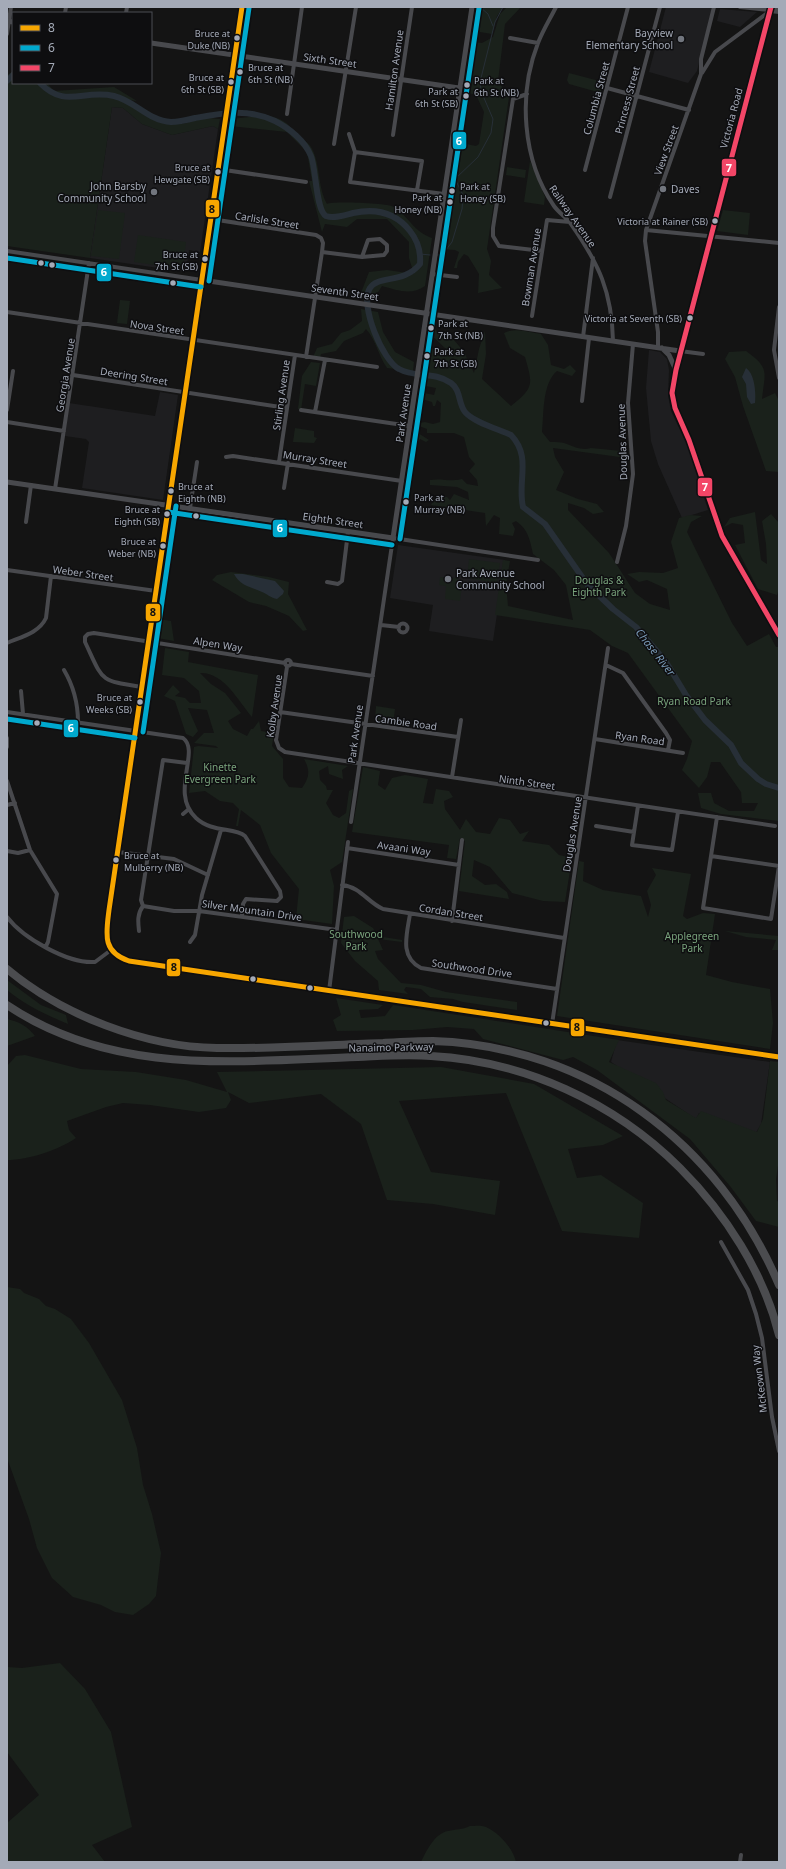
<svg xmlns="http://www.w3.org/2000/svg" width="786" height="1869" viewBox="0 0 786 1869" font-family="'Noto Sans',sans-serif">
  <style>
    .built { fill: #1e1e20 }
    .green { fill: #1a211b }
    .water { fill: #272f37 }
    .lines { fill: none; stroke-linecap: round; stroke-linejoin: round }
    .stream { stroke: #272f37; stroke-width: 1 }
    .river { stroke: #272f37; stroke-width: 6 }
    .minor { stroke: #48494d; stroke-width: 4 }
    .tertiary { stroke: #48494d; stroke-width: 5 }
    .secondary { stroke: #46484c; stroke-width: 6 }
    .motorway { stroke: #4b4c4f; stroke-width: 8 }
    .bus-1-casing { stroke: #0e0e10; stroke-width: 8 }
    .bus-2-casing { stroke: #0e0e10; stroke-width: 8 }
    .bus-3-casing { stroke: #0e0e10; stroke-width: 8 }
    .bus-1 { stroke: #f7a600; stroke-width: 5 }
    .bus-2 { stroke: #00a9ce; stroke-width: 5 }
    .bus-3 { stroke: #f34667; stroke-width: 5 }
    .bus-dot { fill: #a4aab7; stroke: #0e0e10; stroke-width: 1.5 }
    .poi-dot { fill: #72767e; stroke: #0e0e10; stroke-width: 1.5 }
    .labels { text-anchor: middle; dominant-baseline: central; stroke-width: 3; stroke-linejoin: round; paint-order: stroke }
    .bus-label { font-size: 9px; fill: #a4aab7; stroke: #0e0e10; text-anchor: end }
    .poi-label { font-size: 10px; fill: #a4aab7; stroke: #0e0e10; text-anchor: end }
    .street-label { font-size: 10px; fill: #a4aab7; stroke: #0e0e10 }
    .park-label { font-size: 10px; fill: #79a37c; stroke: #0e0e10 }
    .water-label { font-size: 11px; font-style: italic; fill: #7898b4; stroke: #0e0e10 }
    .line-badge { stroke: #0e0e10; stroke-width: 1.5 }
    .badge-label { font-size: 11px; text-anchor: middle; font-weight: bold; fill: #fff }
    .pale-badge-label { font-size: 11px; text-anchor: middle; font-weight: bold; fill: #111 }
  </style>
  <rect width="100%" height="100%" fill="#141414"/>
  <path class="built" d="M666,7L712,8L697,71L688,83L649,72Z
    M720,9L757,12L740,27L717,21Z
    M112,107L123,108L142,124L172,135L213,126L218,129L200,252L189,250L186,272L90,258Z
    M649,350L660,352L667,359L669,370L668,395L671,411L688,447L708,510L682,518L658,464L651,441L646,388Z
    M160,392L178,395L163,500L82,488L89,442L86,439L65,436L69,403L155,416Z
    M398,545L505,560L493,641L429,631L433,605L390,598Z
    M617,1040L770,1062L761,1124L753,1138L699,1113L696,1119L611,1062Z"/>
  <path class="green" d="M477,7H503L497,16L492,34L474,31Z
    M507,7H521L505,24L498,81L509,97L487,249L491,261L489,275L502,288L478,293L479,274L468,256L464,254L458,262L457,268H454L459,252L455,250L440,249L452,177L456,142L476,146L479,144L484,112L476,95L465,92L469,64H471L472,62L469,61L472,42L482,43L493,37L500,14Z
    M13,71V83H47L54,91L114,87L137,101L130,100C145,112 165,128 186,123C199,119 205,117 220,119L218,129L213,126L172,135L142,124L123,108L112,107L90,258L7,246V75Z
    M569,73L603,82L601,93L569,84L567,80Z
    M267,115C284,120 286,121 297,135C301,139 308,142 311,147C321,164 317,186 327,204C332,201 388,203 394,207C409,217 414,232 432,238L425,286C411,296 397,290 382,286L373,300L359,298L369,272L387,270L414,274L409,258V242L387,219H357L347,227L325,224L322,232L309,181H312L307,152L287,132L230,126L231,119Z
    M530,161L545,197L544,205L524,202Z
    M507,167L526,170L525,178L506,175Z
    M98,210L125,213L119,259L91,256Z
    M723,210L750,213L748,235L717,231Z
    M138,235L186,242L183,269L134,262Z
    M120,300L130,301L127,324L117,323Z
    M361,309L378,312L383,332L395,352L414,362L413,371L387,368C378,355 376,340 366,329L363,333L344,341L336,351L321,354L320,358L313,357L317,348L332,344L341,333L350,330L362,321Z
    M431,320L435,325L436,331L454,340L464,352L474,373L479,349L485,331L486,354L482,379L511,406C534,387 533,385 525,357L510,348L504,333C515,327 529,332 541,334L548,345L551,365L564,369L570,365L576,371L572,376L557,371C542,384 544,413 542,432L550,442C556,442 562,442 567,444C575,447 582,451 591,448L622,451L627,458L553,448L555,457L564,472L556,490L578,499L597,504L604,512L593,514L584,508L568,503V510L609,553L635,593L650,604L670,610L667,589L647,580L639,582L627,574L639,572L663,573L678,568L671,542L679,518L690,515L702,516L691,522L687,532L732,623L747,646L769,634L776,647H779V821L721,814L701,808L698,793H711L714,803L729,811H754L758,803H742L741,792L720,762H711L707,777L699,788L682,770L687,759L692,741L628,653L612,646L590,630L495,615L503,560L510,561L506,584L508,606L573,620L566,585L554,570L533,554C530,540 528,529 516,521L512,523L515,529L513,536L499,534L500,518L494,515L486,526L485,513L431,505L436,496L447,497L450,500L454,494L469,500L468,492L457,487L430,485V480C441,478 452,482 462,479L467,484L478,486L477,480L469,471L475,464L469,457L464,437L454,433H427V429L419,426L418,433L429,440L426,442L420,439L416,447L411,442L414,424L425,422L433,424L440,422L441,403L437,400L435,406H433L432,402L422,399L420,394L423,390L424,393L434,395L436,388L421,385L425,351L428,341L438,356L446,349L428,332Z
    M746,351C770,368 765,372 762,399L775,393L779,401V472L766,471L743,406L735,377L725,359L729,352Z
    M311,362L320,363L316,386L305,384L301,410L298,409L302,376Z
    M295,428L314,431V437L317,438L314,443L293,442Z
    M755,512L761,560L767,564L766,544L762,521L771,514L779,523V589L777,595L758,589L735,545L745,543L743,525L732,523L724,527L730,518Z
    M469,559L500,563L497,583L467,578Z
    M231,572L269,577L289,582L288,594L307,630L303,631L289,616L266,606L249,602L212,580L217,575Z
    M440,577L458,578L457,584L462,585L460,601L445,599L446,586L439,585Z
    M159,619L171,621L174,641L157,638Z
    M165,648L189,652L188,662L258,675L252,717C238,701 224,672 200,673L211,684L225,693L241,713L228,721L233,729L247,736L251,729H253L259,721L261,731L274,733L272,746L283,759V778L289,787L302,788C310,777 310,770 304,759L348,766L342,770L343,779L329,774L328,766L319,771L320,780L326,786L327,790H333L326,803L333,815L339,818L346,813L349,791L353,789L342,862L330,870L334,886L332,924L296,919L299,889L271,853L260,825L241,810L238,826H236L239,809L233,803L220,801L205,791L189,793L194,747L198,746L218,748L216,746L194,743L204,733H214L207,710L188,708L198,731L193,737L186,734L175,701L164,696L173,685L180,692L175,696L185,698L190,703H201L199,691L184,678L162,675Z
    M376,706L395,709L393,724L375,720Z
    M363,767L380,771L378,785L385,790L392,778L405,775L428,779L423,803L433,804L436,789L449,791L453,797L444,801L445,809L460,830L466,819L476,832L490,834L499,818L510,820L520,834L529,831L522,841L549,845L559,855L572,858L565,902L543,901L512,893L490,867L474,860L472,876L485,885L496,884L507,892L509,899L459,891L465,841L460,838L456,859L447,858L449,845L352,832Z
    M579,861L584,862L583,881L603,890L641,896L648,917L651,905L647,891L656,875L652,868L691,874L683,916L687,919L703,913L715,914L706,975L732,982L770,989L773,1023L770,1049L557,1016Z
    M354,916L373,928L377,936L402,940V942L378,939L383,950L375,951L378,959L401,983L421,985L446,992L517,1002V1010L463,1002L453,999L430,997L421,989L406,987L404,990L408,994L379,990L378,981L355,961L341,943L344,917Z
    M725,931L779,936V950H772L776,940L746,937Z
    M7,980L41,1005L66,1015L68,1024C46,1015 25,1005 7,990Z
    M336,998L383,1005L378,1009L359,1010L361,1018L385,1016L393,1005L619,1040L609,1062L656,1083L663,1092L666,1100L696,1118L701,1111L757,1132L763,1119L770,1061L779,1062V1159L776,1179L777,1201L779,1202V1227L756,1221L730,1186L690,1139L597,1070L573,1057L563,1060L483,1039L474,1029L447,1027L413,1030L337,1031L333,1020L341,1015Z
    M7,1019C20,1022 27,1026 35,1036L7,1046Z
    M25,1055L81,1069L136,1072L186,1080L227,1092L217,1072L441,1067L534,1084L623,1136L603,1145L568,1149L577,1178L601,1175L643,1203L639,1238L562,1231L506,1093L399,1101L431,1172L500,1181L495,1215L433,1204L387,1200L361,1124L321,1094L249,1103L228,1092L231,1100L226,1108L199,1112L150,1105L123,1103L106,1107L67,1121L69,1130L76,1138C58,1150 29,1160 7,1160V1066L16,1056Z
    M7,1287L20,1289L24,1293L39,1299L46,1306L55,1309L71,1319L89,1343L122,1400L137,1448L143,1485L152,1514L161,1553L156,1596L149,1604L133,1615L115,1612L101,1605L73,1597L52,1578L37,1548L29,1519L7,1458Z
    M60,1663L85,1689L111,1732L132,1827L92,1845L105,1862H7V1823L39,1795L7,1752V1667L22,1668Z
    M470,1826C474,1826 482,1825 486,1827C499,1833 513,1848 516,1862H421C426,1851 435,1833 448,1831C456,1829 462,1830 470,1826Z"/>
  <path class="water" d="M746,368C755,374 756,393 755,403L751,404L747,397L746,384L742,377Z
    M234,574H243L275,581L284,591L283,594L277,599C271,598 267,594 262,592C251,587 240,586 234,574Z"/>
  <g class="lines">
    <path class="stream" d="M480,7L488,14L493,26
      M420,254L430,255
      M437,255H442L452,242L462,209L463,195L456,181V178L478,157L491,133L493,119L481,91L480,82L495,22L503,7"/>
    <path class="river" d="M7,81L13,75
      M40,83C65,109 83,89 114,96C135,101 149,121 171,122C179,122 187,120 195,118C222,113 248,108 275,121C289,128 305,141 311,156C316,168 316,211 326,216C334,219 345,215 353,213C376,208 396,213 410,231C418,241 421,251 420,264C404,284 378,275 370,288C359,305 383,361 399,369C415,378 434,371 451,383C461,390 458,403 465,412C473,422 498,429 511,435C532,457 517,481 523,507L545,524L587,584L613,609L636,627L666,662L686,695L705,720L731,745L741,763L758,779L766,784L779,788"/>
    <path class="minor" d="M556,7C550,19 543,30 538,43C518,94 522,160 554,206C559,213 566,217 571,224C599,264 612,292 613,341
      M740,7L770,10
      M65,13L66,7
      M126,13L127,7
      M7,34L11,7
      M510,38L538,43
      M702,73L715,52L770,11
      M607,88L689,110
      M527,94L513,99L493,228V236L499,246L542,251
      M287,114L302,7
      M349,134L355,152L350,182L444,194
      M393,135L412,7
      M334,144L356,7
      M355,152L422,161L417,190
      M218,169L306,182
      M585,170L628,7
      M610,197L660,7
      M211,219L316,235L321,238L323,243L322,252L306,357
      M646,230L779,243
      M7,251L202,280
      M322,252L362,257L384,255L387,251V245L380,239L368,240L362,257
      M432,274L457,277
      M779,307L774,350L779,378
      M7,312L377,367
      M532,316L547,220L570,222
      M583,337L593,258
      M658,347V332L645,241L646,230L701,74V59L714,7
      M680,351L703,354
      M73,375L287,408
      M582,401L589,338
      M7,410L13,371
      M301,410L410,426
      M315,412L325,360
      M7,422L64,431
      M226,457L233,456L402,481
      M279,462L295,355
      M284,488L288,463
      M55,489L89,263
      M190,508L197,462
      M26,522L31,485
      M617,562L626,526L633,474L628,403L633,344
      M7,570L156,591
      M327,582L338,584L342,581L348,532
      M398.5 628a4.5 4.5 0 1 1 9 0a4.5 4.5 0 1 1-9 0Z
      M381,625L399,627
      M7,643C21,637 39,633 46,618L51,576
      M285 663a3 3 0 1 1 6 0a3 3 0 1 1-6 0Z
      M291,664L373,676
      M606,665L623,673L666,733L670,740L668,750
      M287,667L276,740L279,748L285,752L775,826
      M64,670C74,687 78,702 78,722
      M142,687C98,680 104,682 85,642V637L88,634L94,633L285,663
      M21,691L23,714
      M7,712L183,738C201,751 169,793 196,818C212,833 234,827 245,836L280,891L281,897L277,901L246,899L243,904L242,917
      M280,712L458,737
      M7,738V747
      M595,739L683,753
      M452,777L461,720
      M7,781L30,850L57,894L48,942L46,946
      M7,805L15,803
      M638,806L632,845L672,850L678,812
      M183,814L189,809
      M351,822L393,538L538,560
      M596,826L634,832
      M347,848L459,865
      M7,851L18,853L30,850
      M118,852L174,859L208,875
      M711,856L779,866L771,919L703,908L717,817
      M342,885C361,887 367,902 383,909L564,938
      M143,906L141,900L163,760L187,763
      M410,914C407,934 399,957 421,968L557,989
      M7,917C23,938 68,964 95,962L111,950
      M452,921L462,840
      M139,931C138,922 137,914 143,906L174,911H199L337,930
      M190,942L195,935L202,895L221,830
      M329,991L348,842
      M552,1024L608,648
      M721,1242L748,1290L756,1314L762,1338L772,1417L779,1451
      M740,1862L741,1855"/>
    <path class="tertiary" d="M242,7L115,875C112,891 104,930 108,944C111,954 119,958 129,961L779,1057
      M770,10L676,370L672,393L675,408L689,440L715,517L722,536L779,635
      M7,21L13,22
      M151,43L459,88
      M202,280L680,351
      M662,348L669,355L675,368
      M7,482L393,538L472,7"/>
    <path class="secondary" d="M771,7L770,10L779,11"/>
    <path class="motorway" d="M7,969C62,1015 145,1047 217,1048C273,1049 328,1045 383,1043C400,1042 416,1041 433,1041C589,1046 719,1143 779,1285
      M7,1005C114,1077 237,1061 358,1057C382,1056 407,1054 431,1056C524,1061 614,1102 680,1168C725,1213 764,1273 779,1335"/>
    <g class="bus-1-casing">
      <path id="bus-1" d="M242,7L109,910C106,934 102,952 129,961L779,1057"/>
    </g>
    <g class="bus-2-casing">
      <path id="bus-2" d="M7,258L201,287
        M209,281L249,8
        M168,512L392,545
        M400,539L479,8
        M7,719L135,738
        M143,732L176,506"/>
    </g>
    <g class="bus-3-casing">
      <path id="bus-3" d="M771,7L676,370L672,393L675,408L689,440L722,536L779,635"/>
    </g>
    <use href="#bus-1" class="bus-1"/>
    <use href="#bus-2" class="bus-2"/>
    <use href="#bus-3" class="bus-3"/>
  </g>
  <g class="bus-dot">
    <circle cx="237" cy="38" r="3.5"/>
    <circle cx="240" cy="72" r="3.5"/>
    <circle cx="231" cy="82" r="3.5"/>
    <circle cx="467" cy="85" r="3.5"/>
    <circle cx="466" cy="96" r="3.5"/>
    <circle cx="218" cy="172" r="3.5"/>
    <circle cx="452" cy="191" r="3.5"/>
    <circle cx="450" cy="202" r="3.5"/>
    <circle cx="715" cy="221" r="3.5"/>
    <circle cx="205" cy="259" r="3.5"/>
    <circle cx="41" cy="263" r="3.5"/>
    <circle cx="52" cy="265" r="3.5"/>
    <circle cx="173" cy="283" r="3.5"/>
    <circle cx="690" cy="318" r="3.5"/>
    <circle cx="431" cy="328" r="3.5"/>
    <circle cx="427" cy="356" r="3.5"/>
    <circle cx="171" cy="491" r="3.5"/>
    <circle cx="406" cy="502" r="3.5"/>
    <circle cx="167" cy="514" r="3.5"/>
    <circle cx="196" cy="516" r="3.5"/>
    <circle cx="163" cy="546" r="3.5"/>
    <circle cx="140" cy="702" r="3.5"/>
    <circle cx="37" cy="723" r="3.5"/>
    <circle cx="116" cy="860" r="3.5"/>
    <circle cx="253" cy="979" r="3.5"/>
    <circle cx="310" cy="988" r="3.5"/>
    <circle cx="546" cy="1023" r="3.5"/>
  </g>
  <g class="poi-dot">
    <circle cx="681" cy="39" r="4"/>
    <circle cx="663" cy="189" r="4"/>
    <circle cx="154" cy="192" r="4"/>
    <circle cx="448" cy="579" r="4"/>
  </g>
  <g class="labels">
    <g class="bus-label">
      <text x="230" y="33">Bruce at<tspan x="230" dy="12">Duke (NB)</tspan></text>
      <text x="248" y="67" text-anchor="start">Bruce at<tspan x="248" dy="12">6th St (NB)</tspan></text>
      <text x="224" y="77">Bruce at<tspan x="224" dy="12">6th St (SB)</tspan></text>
      <text x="474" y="80" text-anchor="start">Park at<tspan x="474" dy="12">6th St (NB)</tspan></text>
      <text x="458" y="91">Park at<tspan x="458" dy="12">6th St (SB)</tspan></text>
      <text x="210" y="167">Bruce at<tspan x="210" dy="12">Hewgate (SB)</tspan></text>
      <text x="460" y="186" text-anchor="start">Park at<tspan x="460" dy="12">Honey (SB)</tspan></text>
      <text x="442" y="197">Park at<tspan x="442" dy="12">Honey (NB)</tspan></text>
      <text x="708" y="221">Victoria at Rainer (SB)</text>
      <text x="198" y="254">Bruce at<tspan x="198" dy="12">7th St (SB)</tspan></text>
      <text x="682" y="318">Victoria at Seventh (SB)</text>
      <text x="438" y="323" text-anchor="start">Park at<tspan x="438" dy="12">7th St (NB)</tspan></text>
      <text x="434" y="351" text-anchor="start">Park at<tspan x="434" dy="12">7th St (SB)</tspan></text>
      <text x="178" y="486" text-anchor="start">Bruce at<tspan x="178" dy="12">Eighth (NB)</tspan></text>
      <text x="414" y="497" text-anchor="start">Park at<tspan x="414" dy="12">Murray (NB)</tspan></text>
      <text x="160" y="509">Bruce at<tspan x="160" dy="12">Eighth (SB)</tspan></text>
      <text x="156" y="541">Bruce at<tspan x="156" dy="12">Weber (NB)</tspan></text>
      <text x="132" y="697">Bruce at<tspan x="132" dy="12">Weeks (SB)</tspan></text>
      <text x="124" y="855" text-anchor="start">Bruce at<tspan x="124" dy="12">Mulberry (NB)</tspan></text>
    </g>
    <g class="poi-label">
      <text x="673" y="33">Bayview<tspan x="673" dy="12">Elementary School</tspan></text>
      <text x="146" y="186">John Barsby<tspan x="146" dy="12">Community School</tspan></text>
      <text x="671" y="189" text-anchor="start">Daves</text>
      <text x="456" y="573" text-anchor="start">Park Avenue<tspan x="456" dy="12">Community School</tspan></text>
    </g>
    <g class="street-label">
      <text transform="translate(330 60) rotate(8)">Sixth Street</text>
      <text transform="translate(394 70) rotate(-82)">Hamilton Avenue</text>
      <text transform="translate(596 98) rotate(-75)">Columbia Street</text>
      <text transform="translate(627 100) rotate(-75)">Princess Street</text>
      <text transform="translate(731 118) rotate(-75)">Victoria Road</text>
      <text transform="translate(666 150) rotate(-70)">View Street</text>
      <text transform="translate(573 216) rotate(55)">Railway Avenue</text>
      <text transform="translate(267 220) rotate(9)">Carlisle Street</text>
      <text transform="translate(531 267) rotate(-81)">Bowman Avenue</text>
      <text transform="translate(345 292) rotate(8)">Seventh Street</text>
      <text transform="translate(157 327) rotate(8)">Nova Street</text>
      <text transform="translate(65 375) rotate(-81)">Georgia Avenue</text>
      <text transform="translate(134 376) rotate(9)">Deering Street</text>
      <text transform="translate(281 395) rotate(-82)">Stirling Avenue</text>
      <text transform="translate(403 413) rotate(-82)">Park Avenue</text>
      <text transform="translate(622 442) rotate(-92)">Douglas Avenue</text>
      <text transform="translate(315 459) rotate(9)">Murray Street</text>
      <text transform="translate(333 520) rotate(8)">Eighth Street</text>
      <text transform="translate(83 573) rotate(8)">Weber Street</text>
      <text transform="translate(218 644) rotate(9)">Alpen Way</text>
      <text transform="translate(274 706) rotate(-82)">Kolby Avenue</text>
      <text transform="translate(406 722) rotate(8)">Cambie Road</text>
      <text transform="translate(355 734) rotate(-82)">Park Avenue</text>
      <text transform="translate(640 738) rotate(8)">Ryan Road</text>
      <text transform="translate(527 782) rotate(8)">Ninth Street</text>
      <text transform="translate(572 834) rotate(-81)">Douglas Avenue</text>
      <text transform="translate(404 848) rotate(8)">Avaani Way</text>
      <text transform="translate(252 910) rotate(8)">Silver Mountain Drive</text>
      <text transform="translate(451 912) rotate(9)">Cordan Street</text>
      <text transform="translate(472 968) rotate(8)">Southwood Drive</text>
      <text transform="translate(391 1047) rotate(-1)">Nanaimo Parkway</text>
      <text transform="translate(759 1379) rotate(-97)">McKeown Way</text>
    </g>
    <g class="park-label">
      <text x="599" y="580">Douglas &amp;<tspan x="599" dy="12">Eighth Park</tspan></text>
      <text x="694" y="701">Ryan Road Park</text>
      <text x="220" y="767">Kinette<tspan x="220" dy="12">Evergreen Park</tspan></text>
      <text x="356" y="934">Southwood<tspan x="356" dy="12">Park</tspan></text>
      <text x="692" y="936">Applegreen<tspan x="692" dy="12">Park</tspan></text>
    </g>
    <g class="water-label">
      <text transform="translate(656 652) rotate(52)">Chase River</text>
    </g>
  </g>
  <g class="line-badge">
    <rect x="452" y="131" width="15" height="19" rx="4" fill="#00a9ce"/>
    <rect x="721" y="158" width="16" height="19" rx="4" fill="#f34667"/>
    <rect x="205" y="199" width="15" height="19" rx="4" fill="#f7a600"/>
    <rect x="96" y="263" width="16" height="19" rx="4" fill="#00a9ce"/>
    <rect x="697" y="477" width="16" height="20" rx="4" fill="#f34667"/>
    <rect x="272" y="519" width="16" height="19" rx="4" fill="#00a9ce"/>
    <rect x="145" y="603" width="16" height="19" rx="4" fill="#f7a600"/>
    <rect x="63" y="719" width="16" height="19" rx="4" fill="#00a9ce"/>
    <rect x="166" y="958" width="15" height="19" rx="4" fill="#f7a600"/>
    <rect x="570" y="1018" width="15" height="19" rx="4" fill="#f7a600"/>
  </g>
  <g class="badge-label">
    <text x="459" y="145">6</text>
    <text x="729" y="172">7</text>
    <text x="104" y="276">6</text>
    <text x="705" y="491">7</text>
    <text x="280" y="532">6</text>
    <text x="71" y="732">6</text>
  </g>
  <g class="pale-badge-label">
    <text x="212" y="213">8</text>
    <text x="153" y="616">8</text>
    <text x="174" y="971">8</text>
    <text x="577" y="1031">8</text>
  </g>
  <rect width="786" height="1869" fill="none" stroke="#a4aab7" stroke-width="16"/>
  <rect x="12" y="12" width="140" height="72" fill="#0e0e10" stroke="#4a4c53"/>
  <rect x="20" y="25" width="20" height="6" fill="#f7a600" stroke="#4a4c53"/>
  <text x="48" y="32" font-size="12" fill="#a4aab7">8</text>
  <rect x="20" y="45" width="20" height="6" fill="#00a9ce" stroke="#4a4c53"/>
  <text x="48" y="52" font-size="12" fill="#a4aab7">6</text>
  <rect x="20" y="65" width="20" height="6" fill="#f34667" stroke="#4a4c53"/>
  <text x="48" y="72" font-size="12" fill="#a4aab7">7</text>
</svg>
